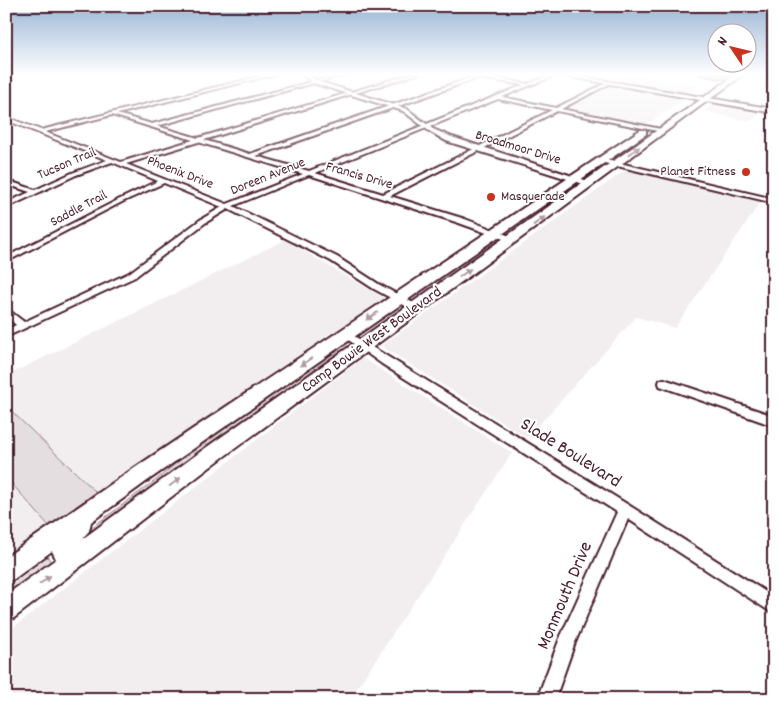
<svg xmlns="http://www.w3.org/2000/svg" width="780" height="705" viewBox="0 0 780 705" font-family="Dekko,sans-serif">
  <style>
    .built { fill: #f2eeef }
    .green { fill: #e5dee0; stroke: #987e86 }
    .lines { fill: none; stroke-linecap: round; stroke-linejoin: round }
    .street-casing { stroke: #4a1f2b; stroke-width: 4 }
    .secondary-casing { stroke: #4a1f2b; stroke-width: 4 }
    .primary-casing { stroke: #4a1f2b; stroke-width: 4 }
    .street { fill: #fff; fill-rule: evenodd }
    .secondary { fill: #fff; fill-rule: evenodd }
    .primary { fill: #fff; fill-rule: evenodd }
    .oneway { fill: #ae9aa0 }
    .poi-dot { fill: #c8321e; stroke: #fff; stroke-width: 2 }
    .labels { text-anchor: middle; dominant-baseline: central; stroke-width: 4; stroke-linejoin: round; paint-order: stroke }
    .far-street-label { font-size: 14px; fill: #4a1f2b; stroke: #fff }
    .far-poi-label { font-size: 14px; fill: #4a1f2b; stroke: #fff; text-anchor: end }
    .street-label { font-size: 16px; fill: #4a1f2b; stroke: #fff }
    .near-street-label { font-size: 19px; fill: #4a1f2b; stroke: #fff }
  </style>
  <rect width="100%" height="100%" fill="#fff"/>
  <filter id="ink" filterUnits="userSpaceOnUse"><feTurbulence type="fractalNoise" baseFrequency=".02" numOctaves="2"/><feDisplacementMap in="SourceGraphic" scale="10" xChannelSelector="R" yChannelSelector="G"/><feConvolveMatrix kernelMatrix="1 2 1 2 8 2 1 2 1" color-interpolation-filters="sRGB"/></filter>
  <g filter="url(#ink)">
    <path class="built" d="M627,74L664,80L700,86L685,93L612,82Z
      M612,85L683,97L685,99L647,124L565,108Z
      M718,102L763,111L750,121L704,111Z
      M627,169L762,200L675,328L636,317L527,438L381,346Z
      M285,240L384,298L96,492L6,406V376Z
      M363,358L512,453L350,699H6V633Z
      M6,477L49,526L6,557Z"/>
    <path class="green" d="M337,348L342,352L94,531L91,528L156,480L204,440Z
      M6,406L96,492L49,526L6,477Z
      M46,554L51,562L6,595V583Z"/>
    <g class="lines">
      <g class="street-casing">
        <path id="street" d="M269,74H276L117,114L152,124L341,74H347L157,126L198,138L411,74H417L204,140L250,154L473,77V75H479L528,84L553,74H558L502,97L556,108L608,82L609,84L561,109L666,130L663,132L557,111L390,196L465,219L515,238V242H512L459,223L309,175L233,206L337,257L380,285L419,306L421,308L419,310H413L374,289L331,261L228,209L205,223L135,277L6,337V330L16,325L6,316V308L24,322L129,273L200,220L222,207L164,183L122,202L6,262V257L118,200L158,181L112,162L76,175L6,208V203L30,192L6,184V180L35,190L72,173L107,160L6,120V117L41,130ZM478,78L524,85L309,171L256,156ZM498,99L552,110L383,194L315,173ZM112,115L193,140L121,162L45,132ZM198,142L303,174L227,204L126,164Z
          M700,74H710L736,79L734,80Z
          M6,97H9V98L6,99Z
          M602,159L774,199V203L600,162V160Z
          M346,331L630,506L774,597V614L628,519L574,645L555,699H537L560,638L617,512L382,364L343,336L341,334L343,332Z
          M664,379L774,416V426L660,386L659,383L660,380Z"/>
      </g>
      <g class="secondary-casing">
        <path id="secondary" d="M302,74H308L317,81L407,109L433,129L452,137L594,183L587,185L446,141L429,131L403,111L313,83Z
          M553,74H565L774,109V113Z"/>
      </g>
      <g class="primary-casing">
        <path id="primary" d="M737,74H744L218,461L14,618L6,622V595L56,559L52,551L14,579L6,582V557L136,467L640,130H646V134L150,479L91,522L89,531L81,540L204,449Z"/>
      </g>
      <use href="#street" class="street"/>
      <use href="#secondary" class="secondary"/>
      <use href="#primary" class="primary"/>
    </g>
    <defs><path id="oneway-solid" d="M-6-.8H1V-3.2L6.5 0L1 3.2V.8H-6Z" transform="scale(1.25)"/></defs>
    <g class="oneway">
      <use href="#oneway-solid" transform="translate(634 151) rotate(-36)"/>
      <use href="#oneway-solid" transform="translate(539 221) rotate(-36)"/>
      <use href="#oneway-solid" transform="translate(465 273) rotate(-35)"/>
      <use href="#oneway-solid" transform="translate(372 316) rotate(146)"/>
      <use href="#oneway-solid" transform="translate(306 362) rotate(146)"/>
      <use href="#oneway-solid" transform="translate(175 482) rotate(-37)"/>
      <use href="#oneway-solid" transform="translate(45 580) rotate(-37)"/>
    </g>
  </g>
  <linearGradient id="sky" x2="0" y2="1"><stop stop-color="#98b4d4"/><stop offset="0.43" stop-color="#fff"/><stop offset="1" stop-color="#fff" stop-opacity="0"/></linearGradient>
  <rect width="780" height="173" fill="url(#sky)"/>
  <g class="poi-dot">
    <circle cx="746" cy="172" r="5"/>
    <circle cx="491" cy="197" r="5"/>
  </g>
  <g class="labels">
    <g class="far-street-label">
      <text transform="translate(518 148) rotate(17)">Broadmoor Drive</text>
      <text transform="translate(67 164) rotate(-23)">Tucson Trail</text>
      <text transform="translate(180 173) rotate(21)">Phoenix Drive</text>
      <text transform="translate(359 176) rotate(16)">Francis Drive</text>
      <text transform="translate(268 177) rotate(-22)">Doreen Avenue</text>
      <text transform="translate(79 209) rotate(-28)">Saddle Trail</text>
    </g>
    <g class="far-poi-label">
      <text x="736" y="172">Planet Fitness</text>
      <text x="501" y="197" text-anchor="start">Masquerade</text>
    </g>
    <g class="street-label">
      <text transform="translate(372 340) rotate(-36)">Camp Bowie West Boulevard</text>
    </g>
    <g class="near-street-label">
      <text transform="translate(570 454) rotate(32)">Slade Boulevard</text>
      <text transform="translate(566 596) rotate(-67)">Monmouth Drive</text>
    </g>
  </g>
  <rect width="780" height="705" fill="none" stroke="#fff" stroke-width="25"/>
  <rect x="12" y="12" width="755" height="680" fill="none" stroke="#4a1f2b" stroke-width="2" filter="url(#ink)"/>
  <g transform="translate(732 48) rotate(305)"><circle r="24" fill="#ffffff" stroke="#b7a5aa"/>
  <path d="M0-4L9 19L0 12L-9 19Z" fill="#c8321e"/>
  <text y="-8" font-size="14" font-weight="bold" text-anchor="middle" fill="#4a1f2b">N</text>
  </g>
</svg>
